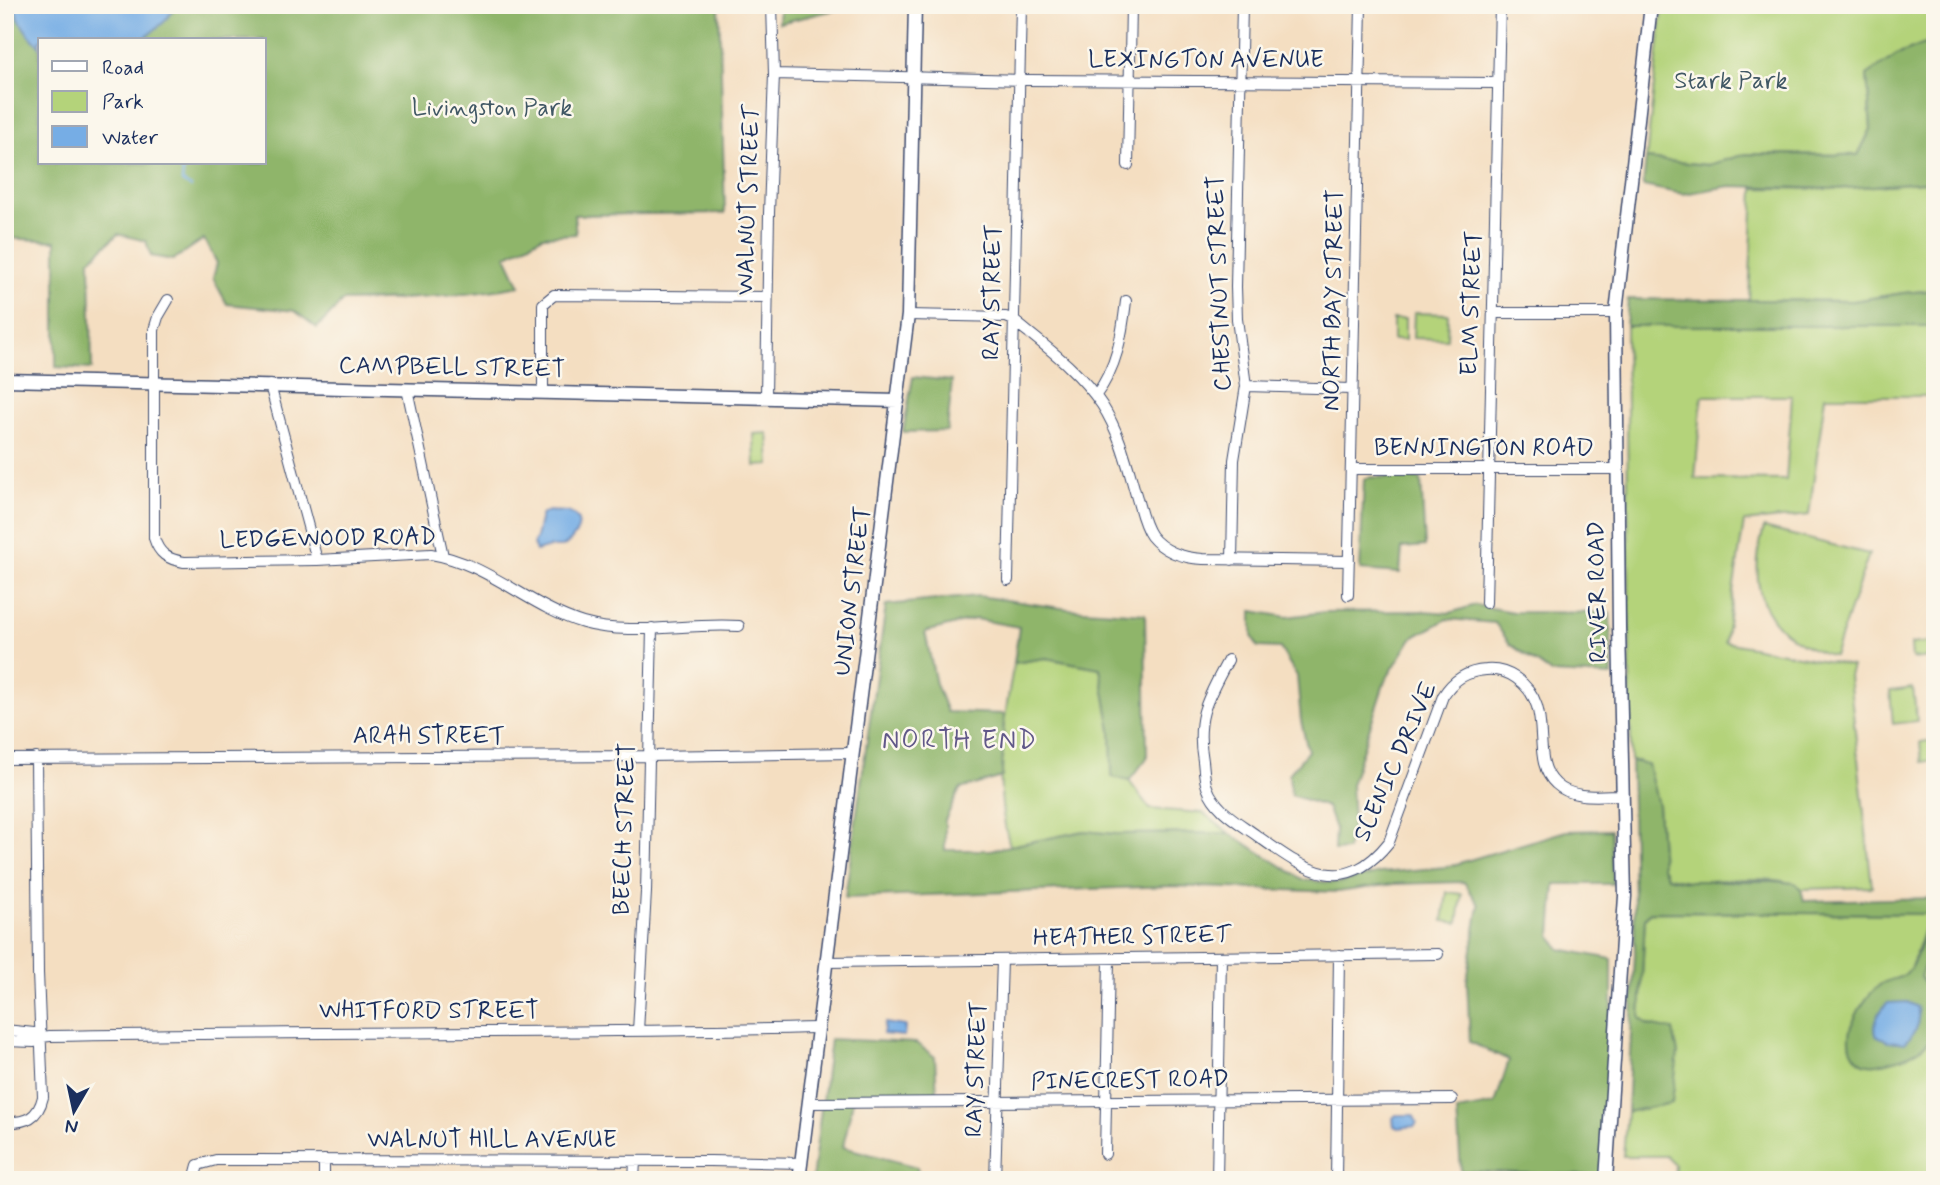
<svg xmlns="http://www.w3.org/2000/svg" width="1940" height="1185" viewBox="0 0 1940 1185" font-family="Mynerve,sans-serif">
  <style>
    .green { fill: #b4d37a; stroke: #68816c; stroke-width: 2; fill-rule: evenodd }
    .forest { fill: #8fb56a; stroke: #557264; stroke-width: 2; fill-rule: evenodd }
    .water { fill: #76ade5; stroke: #486ea2; stroke-width: 2 }
    .lines { fill: none; stroke-linecap: round; stroke-linejoin: round }
    .stream { stroke: #76ade5; stroke-width: 2.5 }
    .minor-casing { stroke: #3c496d; stroke-width: 12 }
    .tertiary-casing { stroke: #3c496d; stroke-width: 15 }
    .minor { stroke: #fff; stroke-width: 10 }
    .tertiary { stroke: #fff; stroke-width: 12 }
    .labels { text-anchor: middle; dominant-baseline: central; stroke-width: 5; stroke-linejoin: round; paint-order: stroke }
    .street-label { font-size: 24px; fill: #1b2f5e; stroke: #fbf7ec }
    .park-label { font-size: 24px; fill: #415865; stroke: #fbf7ec }
    .neighbourhood-label { font-size: 26px; letter-spacing: 2px; fill: #615889; stroke: #fbf7ec }
  </style>
  <rect width="100%" height="100%" fill="#fbf7ec"/>
  <filter id="ink" filterUnits="userSpaceOnUse"><feTurbulence type="fractalNoise" baseFrequency=".0143" numOctaves="2"/><feDisplacementMap in="SourceGraphic" scale="14" xChannelSelector="R" yChannelSelector="G"/><feConvolveMatrix kernelMatrix="1 2 1 2 8 2 1 2 1" color-interpolation-filters="sRGB"/></filter>
  <filter id="wash" filterUnits="userSpaceOnUse"><feTurbulence type="fractalNoise" baseFrequency=".00686" numOctaves="4" result="noise"/><feDisplacementMap in="SourceGraphic" scale="28" xChannelSelector="R" yChannelSelector="G"/><feGaussianBlur stdDeviation="1.57" result="paint"/><feColorMatrix in="noise" values="0 0 0 0 0 0 0 0 0 0 0 0 0 0 0 0 0 1.4 0 .05"/><feComposite in="paint" operator="in"/></filter>
  <g filter="url(#wash)">
    <rect width="100%" height="100%" fill="#f4dec1"/>
    <path class="green" d="M1663,5H1935L1933,41L1897,55L1867,75L1871,129L1858,155L1746,154L1708,165L1646,159Z
      M1935,181V290L1903,293L1853,301L1749,300L1754,188L1836,189Z
      M1414,313L1448,314L1447,339L1413,338Z
      M1393,319H1405V340H1393Z
      M1626,326H1935V396H1825L1809,515L1744,522L1725,642L1852,666L1849,676L1872,887L1801,889C1782,871 1715,883 1688,881C1681,880 1674,878 1667,877L1662,868L1658,805L1638,761H1631ZM1702,396H1792L1786,480L1695,479Z
      M768,433L770,465L755,466L754,434Z
      M1764,528L1869,554L1834,656C1767,638 1745,593 1764,528Z
      M1929,642L1930,657L1912,659L1911,644Z
      M1045,658L1100,668L1111,730L1113,777L1129,781L1150,809L1203,813L1229,833L1116,834L1084,831L1010,846C992,788 1003,722 1014,663Z
      M1913,688L1917,721L1893,724L1890,691Z
      M1935,740V760L1922,762L1920,742Z
      M1447,892L1462,894L1458,923L1443,921Z
      M1650,912L1929,914L1911,967L1905,975L1882,984L1931,992L1920,977L1935,938V1180H1674L1675,1165L1666,1156H1623L1627,1112L1672,1103L1673,1030L1648,1025L1640,1018L1645,918Z"/>
    <path class="forest" d="M5,5H719L725,213L574,215L576,234L543,236L506,256L520,286C461,297 402,300 343,301L317,328L295,311L227,304L213,278L217,263L204,239L173,260L151,256L146,241L118,234L90,260L92,369L56,367V241L5,238ZM40,40H264V163H40Z
      M780,5H848V7L779,23Z
      M1935,36V181L1836,189L1730,186L1683,194L1643,186L1646,159L1708,165L1746,154L1858,155L1871,129L1867,75L1897,55L1933,41Z
      M1935,290V326H1626L1628,299L1853,301L1903,293Z
      M913,377L952,381L947,431L903,432Z
      M1372,477L1421,479L1425,546L1402,548L1400,573L1360,570L1364,479Z
      M978,596L1068,609L1145,614L1147,758L1129,781L1112,777L1111,730L1100,668L1046,658L1014,663L1019,627L975,619L925,632L936,684L947,712L1004,714L1002,777L960,789L945,820V850H990L1084,831L1116,834L1229,833L1304,880L1338,883L1380,873L1446,867L1566,831L1611,830L1613,884H1555L1551,935L1560,949L1612,959V1016L1601,1176L1461,1171L1457,1111L1495,1104L1509,1060L1470,1042L1467,981L1479,905L1464,882L1394,884L1338,892L1171,886L845,898L886,605Z
      M1475,605L1513,612L1610,613L1612,676L1551,673L1510,644L1495,623L1447,619L1412,638L1385,681L1351,785L1353,823L1347,850L1334,851L1335,829L1327,807L1291,795L1289,774L1308,751L1301,721L1297,676L1280,648L1258,647L1252,636V611L1287,617L1325,612L1423,611L1450,613Z
      M1631,761L1648,764L1658,805L1662,867L1667,877L1687,881H1774L1795,883L1801,889L1804,901L1935,898V938L1920,977C1939,1002 1934,1013 1929,1042C1913,1055 1907,1057 1887,1062C1877,1065 1864,1066 1857,1058C1838,1037 1862,998 1881,984C1890,978 1902,980 1909,970C1919,955 1924,931 1929,914L1650,912L1645,918L1640,1018L1648,1025L1673,1030L1678,1053L1672,1103L1627,1112L1635,954Z
      M830,1039L916,1043L935,1057L937,1096H854L843,1147L917,1167L920,1180H812Z"/>
    <path class="water" d="M14,5H177L164,22L142,40H40V47C28,34 18,23 14,5Z
      M549,511C554,512 562,511 567,512C589,519 575,540 562,547H550L536,551L533,544C539,534 537,525 542,514Z
      M1907,1002L1917,1007C1921,1021 1915,1033 1905,1043L1888,1041L1876,1035C1873,1021 1878,1014 1887,1003Z
      M885,1023L905,1026L904,1036L883,1034Z
      M1396,1115H1413L1417,1122L1415,1126L1398,1128L1394,1126L1393,1118Z"/>
    <g class="lines">
      <path class="stream" d="M172,163L183,172L182,182L191,187"/>
    </g>
  </g>
  <g filter="url(#ink)">
    <g class="lines">
      <g class="minor-casing">
        <path id="minor" d="M774,74L1028,80L1498,83
          M1128,165L1131,5
          M168,300L158,317L154,330V538C159,554 167,559 184,562L317,560L431,554C487,563 530,607 583,623C632,637 689,622 739,626
          M1493,313H1616
          M908,315L1006,317L1013,320C1045,346 1079,370 1102,405C1120,433 1127,464 1136,495C1140,508 1143,525 1151,536C1164,552 1184,558 1203,559L1349,561
          M270,385L317,560
          M1246,386L1352,389
          M407,389L443,556
          M543,391V304L554,295L767,297
          M1096,395C1117,367 1122,336 1126,301
          M766,396L769,213L774,74L772,5
          M1351,469H1617
          M1232,560L1234,460L1246,386L1237,319L1236,287L1242,5
          M1008,580L1021,5
          M1348,595L1361,5
          M1486,603L1500,5
          M1228,660C1208,698 1195,716 1203,761C1204,769 1204,779 1207,787C1215,810 1238,822 1256,835C1304,869 1343,900 1389,842L1443,696C1453,680 1466,671 1486,670C1497,669 1507,672 1516,678C1558,707 1527,758 1556,784C1573,800 1601,795 1623,795
          M5,759L648,756L853,753
          M826,962L1438,954
          M5,1030L34,1033L41,1037
          M638,1031L646,892L652,628
          M5,1041L34,1042L41,1037L50,1036C306,1031 562,1034 818,1028
          M808,1103L1452,1099
          M5,1122C26,1123 38,1118 43,1097L38,973L36,758
          M1105,1154L1109,959
          M324,1160V1180
          M194,1180L198,1165L216,1160L710,1161L802,1163
          M634,1180L635,1161
          M995,1180L1002,960
          M1217,1180L1221,957
          M1336,1180L1339,955"/>
      </g>
      <g class="tertiary-casing">
        <path id="tertiary" d="M5,380L898,401
          M799,1180L908,315L915,5
          M1606,1180L1625,896L1619,627L1616,313L1651,5"/>
      </g>
      <use href="#minor" class="minor"/>
      <use href="#tertiary" class="tertiary"/>
    </g>
  </g>
  <g class="labels">
    <g class="street-label">
      <text x="1206" y="60">LEXINGTON AVENUE</text>
      <text transform="translate(749 200) rotate(-88)">WALNUT STREET</text>
      <text transform="translate(1220 283) rotate(-92)">CHESTNUT STREET</text>
      <text transform="translate(993 292) rotate(-89)">RAY STREET</text>
      <text transform="translate(1334 300) rotate(-89)">NORTH BAY STREET</text>
      <text transform="translate(1472 303) rotate(-88)">ELM STREET</text>
      <text transform="translate(452 368) rotate(1)">CAMPBELL STREET</text>
      <text x="1484" y="448">BENNINGTON ROAD</text>
      <text transform="translate(328 539) rotate(-1)">LEDGEWOOD ROAD</text>
      <text transform="translate(853 591) rotate(-83)">UNION STREET</text>
      <text transform="translate(1598 592) rotate(-91)">RIVER ROAD</text>
      <text x="429" y="736">ARAH STREET</text>
      <text transform="translate(1396 762) rotate(-66)">SCENIC DRIVE</text>
      <text transform="translate(625 829) rotate(-88)">BEECH STREET</text>
      <text transform="translate(1132 937) rotate(-1)">HEATHER STREET</text>
      <text x="429" y="1011">WHITFORD STREET</text>
      <text transform="translate(977 1069) rotate(-88)">RAY STREET</text>
      <text transform="translate(1130 1081) rotate(-1)">PINECREST ROAD</text>
      <text x="492" y="1140">WALNUT HILL AVENUE</text>
    </g>
    <g class="park-label">
      <text x="1731" y="81">Stark Park</text>
      <text x="492" y="108">Livingston Park</text>
    </g>
    <g class="neighbourhood-label">
      <text x="960" y="741">NORTH END</text>
    </g>
  </g>
  <rect width="1940" height="1185" fill="none" stroke="#fbf7ec" stroke-width="28"/>
  <rect x="38" y="38" width="228" height="126" fill="#fbf7ec" stroke="#a1a7b3" stroke-width="2"/>
  <rect x="52" y="61" width="35" height="10" fill="#ffffff" stroke="#a1a7b3" stroke-width="2"/>
  <text x="102" y="74" font-size="21" fill="#1b2f5e">Road</text>
  <rect x="52" y="91" width="35" height="21" fill="#b4d37a" stroke="#a1a7b3" stroke-width="2"/>
  <text x="102" y="108" font-size="21" fill="#1b2f5e">Park</text>
  <rect x="52" y="126" width="35" height="21" fill="#76ade5" stroke="#a1a7b3" stroke-width="2"/>
  <text x="102" y="144" font-size="21" fill="#1b2f5e">Water</text>
  <g transform="translate(74 1111) rotate(189)" stroke="#fbf7ec" stroke-width="5" paint-order="stroke">
  <path d="M0-5L12 26L0 18L-12 26Z" fill="#1b2f5e"/>
  <text y="-10" font-size="19" font-weight="bold" text-anchor="middle" fill="#1b2f5e">N</text>
  </g>
</svg>
